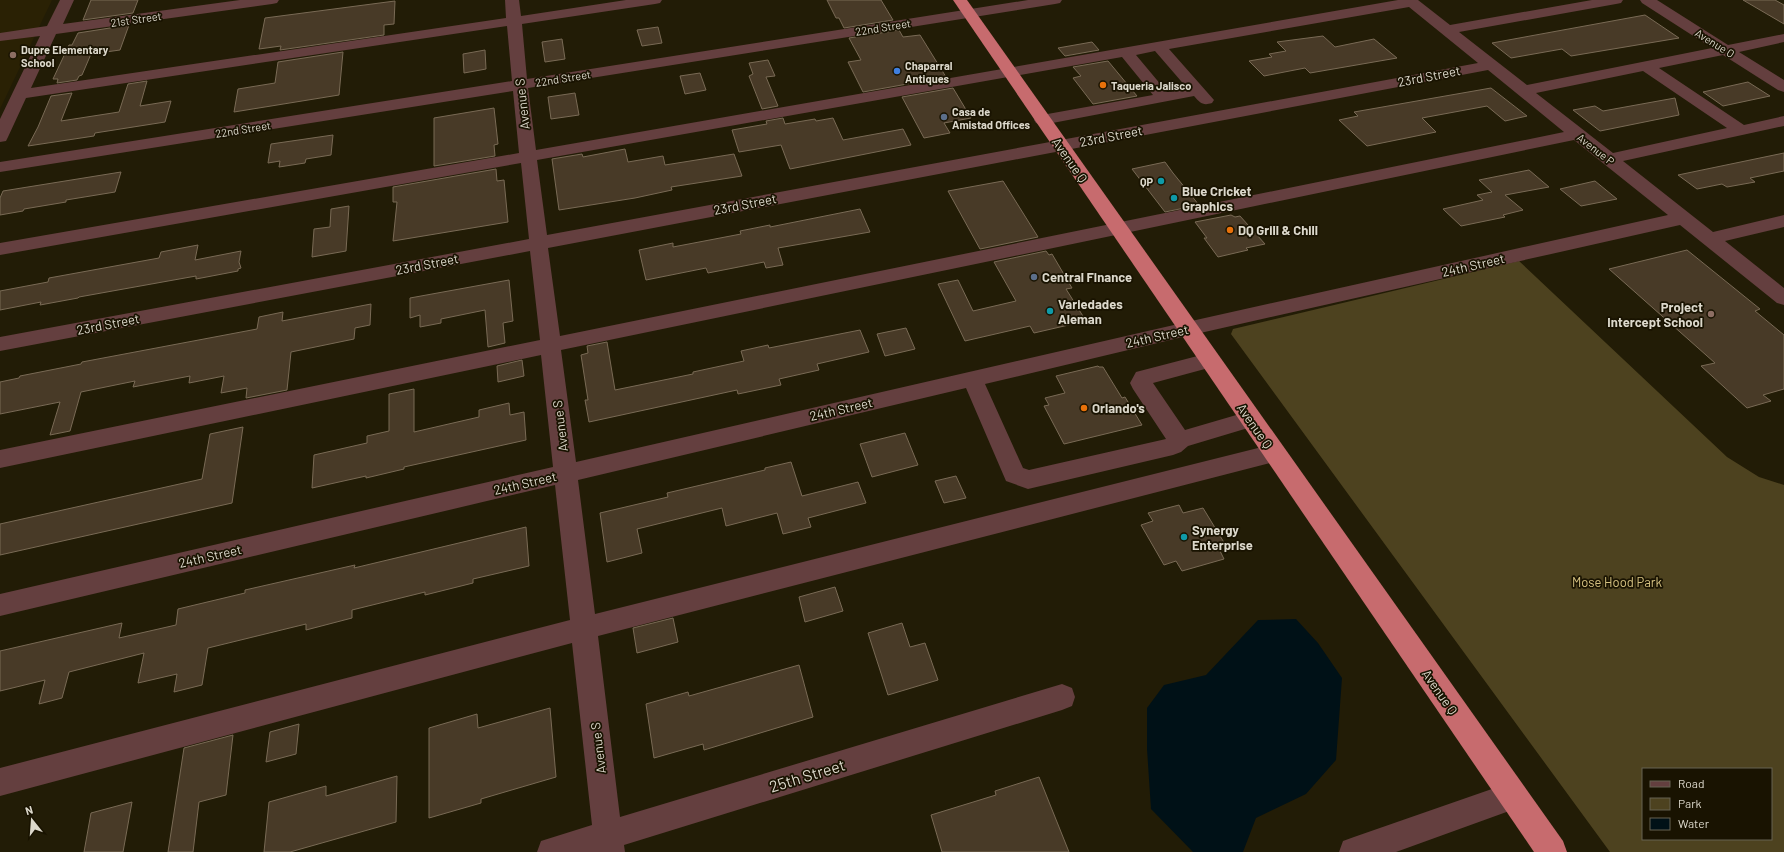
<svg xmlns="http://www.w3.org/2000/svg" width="1784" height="852" viewBox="0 0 1784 852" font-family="Barlow,sans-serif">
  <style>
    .built { fill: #2a2104 }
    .green { fill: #4d421f; fill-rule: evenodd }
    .water { fill: #001117 }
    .building { fill: #483a27; stroke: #796a55 }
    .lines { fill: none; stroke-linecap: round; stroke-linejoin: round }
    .minor { fill: #643f3f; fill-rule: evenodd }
    .highway { fill: #c76b6e; fill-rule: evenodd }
    .education-dot { fill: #8d6e63; stroke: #191301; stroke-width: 1.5 }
    .shop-dot { fill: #3f7fe0; stroke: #191301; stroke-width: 1.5 }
    .food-dot { fill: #e8710a; stroke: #191301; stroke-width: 1.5 }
    .service-dot { fill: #5c6f8a; stroke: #191301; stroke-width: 1.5 }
    .culture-dot { fill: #0f9aa8; stroke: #191301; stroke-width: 1.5 }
    .labels { text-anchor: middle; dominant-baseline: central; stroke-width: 3.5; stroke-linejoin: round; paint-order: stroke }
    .far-street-label { font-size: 11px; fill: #dcd8cb; stroke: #191301 }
    .far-poi-label { font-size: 11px; font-weight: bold; fill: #dcd8cb; stroke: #191301; text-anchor: start }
    .street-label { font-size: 13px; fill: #dcd8cb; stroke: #191301 }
    .poi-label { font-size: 13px; font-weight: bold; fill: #dcd8cb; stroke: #191301; text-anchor: start }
    .park-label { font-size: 13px; fill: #d5c181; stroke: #191301 }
    .near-street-label { font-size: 16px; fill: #dcd8cb; stroke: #191301 }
  </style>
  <rect width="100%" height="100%" fill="#221c06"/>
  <path class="built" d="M0,0H52L0,109Z"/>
  <path class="green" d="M1519,261L1727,457L1759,477L1784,485V852H1610L1231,334L1233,329ZM1643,769H1771V839H1643Z"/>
  <path class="water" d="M1296,619L1318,643L1342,678L1336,760L1306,794L1256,818L1243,852H1193L1151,809L1147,749V708L1164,685L1206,675L1258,620Z"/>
  <path class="building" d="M91,0H138L133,13L83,20Z
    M827,0H881L893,20L844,28L839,18H836Z
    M1743,0H1775L1784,5V24Z
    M395,1L394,24L384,25V35L280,50L281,46L259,49L265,18Z
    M1645,15L1679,38L1571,56L1562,49L1511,58L1492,43Z
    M129,25L120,50L91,54L82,75L79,76L77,80L57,83L58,79H53L69,45H72L78,33Z
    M658,27L662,43L642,46L637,30Z
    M899,30L903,37L920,35L946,77L863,92L848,62L861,60L849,38Z
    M1323,36L1335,47L1374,39L1397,58L1310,73L1305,68L1264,76L1249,61L1272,57L1269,54L1286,51L1277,42Z
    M562,39L565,59L545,62L542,42Z
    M1092,42L1099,50L1065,56L1058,48Z
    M485,50L486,69L464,73L463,54Z
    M343,52L339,95L234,112L238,89L275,83L278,62Z
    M768,60L775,76L766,77L778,106L762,109L749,76L753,74L749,63Z
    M1108,61L1137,96L1093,104L1073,78L1081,76L1073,67Z
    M700,73L706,90L685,94L680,76Z
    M147,81L140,106L171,101L165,122L95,133L94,136L28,146L38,127L51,96L72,93L61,121L119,112L128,84Z
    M1748,82L1770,96L1723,106L1703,92Z
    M953,88L971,118L944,123L950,133L924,138L902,97Z
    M1491,88L1527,116L1505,121L1487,106L1422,118L1436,132L1367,146L1339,120L1358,116L1354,112Z
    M575,93L579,115L551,119L548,97Z
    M1675,98L1679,115L1600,131L1573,110L1595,106L1603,111Z
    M494,108L498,144L494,145L495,156L434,166V118Z
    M783,118L785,124L815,119L816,121L833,118L843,140L903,129L911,145L790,169L781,145L739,152L732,130L767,124L766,121Z
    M333,135L331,155L306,159L305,163L279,167L280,161L268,163L271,144Z
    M625,149L628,162L663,156L665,165L734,154L742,176L671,187L672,190L635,198L559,210L552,159L582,154L583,157Z
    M1784,153V171L1750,178L1755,182L1727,187L1722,184L1697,189L1678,175Z
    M1165,162L1173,173L1199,205L1165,212L1132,169Z
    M496,169L497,181L504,180L508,222L393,241L397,202H393V187Z
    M1529,170L1549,187L1505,195L1523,210L1503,215L1505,217L1461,226L1443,209L1483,200L1477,195L1492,192L1479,180Z
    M121,172L115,192L66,200V202L24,209L23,211L0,215V198L3,191Z
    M1003,181L1038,237L980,249L948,191Z
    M1595,181L1617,199L1581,206L1560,189Z
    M349,206L346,251L312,257L314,229L330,227L331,209Z
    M860,209L870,232L778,248L783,265L766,268L764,262L708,273L706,268L646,280L639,250L673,243V247L741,234L740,231L770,225V227Z
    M1231,215L1235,217L1240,216L1265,244L1246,248L1248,250L1218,257L1204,238H1207L1195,222Z
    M198,245L195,260L241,251L239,262L241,268L238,269V271L196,279V276L79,297L78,298L40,305L41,302L0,310V291L48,282L49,278L159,258L161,252Z
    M1687,250L1760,309L1755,311L1784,335V389L1763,395L1771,401L1747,408L1701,366L1715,363L1609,269Z
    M1046,251L1049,255L1052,254L1072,288L1066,289L1086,321L1034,333L1030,326L965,341L938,284L958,280L973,311L1016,301L994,262Z
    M509,280L513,321L503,323L505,343L488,347L485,310L441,319V323L420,327V315L410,318V298Z
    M371,304L370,325L355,328L354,339L291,352L287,390L246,398L247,388L221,393L224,376L189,383L190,376L133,387L135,381L81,392L70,431L50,435L60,402L0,414V382L19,378L20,376L81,364L82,362L257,329L259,317L283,312L282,321Z
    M906,328L915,349L885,356L877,334Z
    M860,330L869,352L817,364L819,370L779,379L781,385L738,394L737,390L589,422L585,400H588L581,355L588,353L587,346L607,342L615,390L693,374V372L744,361L741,351L768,345L769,348Z
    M522,360L524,376L498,382L497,366Z
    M1098,366L1099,367H1103L1122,398L1125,397L1142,425L1064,444L1044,406L1049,405L1045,398L1065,393L1056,376Z
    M414,389V432L479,417V410L509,403L510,415L524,412L526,440L404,467V469L366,478V476L312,488L314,455L367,443V436L389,431V394Z
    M243,427L232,503L0,555V524L202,479L210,434Z
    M905,433L918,465L872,477L860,444Z
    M791,462L802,496L858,482L866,503L808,518L811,527L783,534L777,513L726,526L722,508L637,529L642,553L607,562L600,513L668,497L667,493L765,470V468Z
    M956,476L966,498L944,503L935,481Z
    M1179,505L1183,513L1203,508L1228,549L1220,551L1224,559L1182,571L1176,561L1164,565L1141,525L1153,521L1148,513Z
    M526,527L529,566L473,579V583L425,595V592L352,610V618L306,630V624L208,648L202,685L174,692L177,674L138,683L144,653L69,672L62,698L39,704L45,680L0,691V651L122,623L119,638L176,625L178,609L245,593V590L355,565L354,568Z
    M835,587L843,611L805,622L799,597Z
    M673,618L678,642L637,653L633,628Z
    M902,623L910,647L925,643L938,680L888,695L868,633Z
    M799,665L813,717L704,750L703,744L654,758L646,704L688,692L689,696Z
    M550,708L556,777L481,799V803L429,818V728L477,714L478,728Z
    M299,724L296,754L266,762L270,732Z
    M233,735L226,795L199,802L193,852H168L184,748Z
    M397,776L396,822L290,852H264L269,802L326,786V796Z
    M1039,777L1069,852H942L931,815L996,795L995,791Z
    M132,802L123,852H84L91,813Z"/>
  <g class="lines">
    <path class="minor" d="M60,0H74L63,24L240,0H279L277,3L272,4L56,34L31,88L506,18L505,0H519L521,16L626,0H662L660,3L655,4L522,24L527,79L1028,0H1062L1060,3L1055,4L528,88L536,150L1398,0H1418L1450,25L1592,0H1623L1621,3L1616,4L1459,32L1527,85L1712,48L1642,3L1640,0H1657L1728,45L1784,34V42L1739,52L1784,80V92L1778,90L1723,55L1659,68L1744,125L1784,116V126L1623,161L1713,232L1784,215V227L1725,241L1784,288V305L1777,303L1680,225L1187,336L985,384L1023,468L1029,470L1166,439L1133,389L1130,383L1136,372L1209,353L1216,356L1219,361L1216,366L1153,383L1185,430L1250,411L1258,413L1261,419L1258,425L1188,446L1181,452L1173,455L1028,489L1006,481L966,388L578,480L595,614L1274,444L1282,447L1285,453L1282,459L1274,462L598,636L620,817L1062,684L1072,688L1075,697L1072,706L1062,710L624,845L625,852H537L541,841L592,825L572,643L0,796V768L570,620L555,485L0,616V594L553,467L541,355L0,468V450L540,340L530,251L0,351V337L529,239L521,163L0,255V243L519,153L513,91L0,172V162L512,81L507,26L26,98L8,137L6,141L0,142V119L40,36L0,41V33L47,26ZM1409,7L1478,63L547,235L537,160L1122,57L1153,95L1042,115L1036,117L1034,120L1036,123L1042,125L1194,96C1200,103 1203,106 1212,103L1214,100L1169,49ZM1155,51L1187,88L1167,92L1136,55ZM1488,70L1564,132L560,336L548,248ZM1643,71L1727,128L1613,153L1536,93ZM1574,140L1668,215L1187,322L576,462L561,350Z
      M1512,782L1522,786L1526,796L1522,806L1512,810L1396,852H1339L1343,841L1354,837Z"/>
    <path class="highway" d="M953,0H967L1563,841L1567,852H1534Z"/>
  </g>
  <g class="education-dot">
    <circle cx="13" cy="55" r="4"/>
    <circle cx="1711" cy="314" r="4"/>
  </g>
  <circle class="shop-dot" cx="897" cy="71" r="4"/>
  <g class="food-dot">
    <circle cx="1103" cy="85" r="4"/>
    <circle cx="1230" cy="230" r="4"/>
    <circle cx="1084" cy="408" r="4"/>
  </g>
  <g class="service-dot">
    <circle cx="944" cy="117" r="4"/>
    <circle cx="1034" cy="277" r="4"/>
  </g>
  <g class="culture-dot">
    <circle cx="1161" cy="181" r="4"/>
    <circle cx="1174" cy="198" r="4"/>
    <circle cx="1050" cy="311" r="4"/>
    <circle cx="1184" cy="537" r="4"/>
  </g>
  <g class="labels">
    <g class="far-street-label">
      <text transform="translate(136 19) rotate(-8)">21st Street</text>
      <text transform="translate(883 27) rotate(-9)">22nd Street</text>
      <text transform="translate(1715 43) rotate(32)">Avenue O</text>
      <text transform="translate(563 78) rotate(-9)">22nd Street</text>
      <text transform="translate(243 129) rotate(-9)">22nd Street</text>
      <text transform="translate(1596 149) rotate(38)">Avenue P</text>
    </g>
    <g class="far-poi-label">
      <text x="21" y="49">Dupre Elementary<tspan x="21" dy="13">School</tspan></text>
      <text x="905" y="65">Chaparral<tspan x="905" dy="13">Antiques</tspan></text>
      <text x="1111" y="85">Taqueria Jalisco</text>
      <text x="952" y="111">Casa de<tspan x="952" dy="13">Amistad Offices</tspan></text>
      <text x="1153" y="181" text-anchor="end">QP</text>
    </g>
    <g class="street-label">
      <text transform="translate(1429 76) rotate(-11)">23rd Street</text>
      <text transform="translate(522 104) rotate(-96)">Avenue S</text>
      <text transform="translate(1111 136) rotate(-11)">23rd Street</text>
      <text transform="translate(1070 160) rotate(55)">Avenue Q</text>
      <text transform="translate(745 204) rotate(-11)">23rd Street</text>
      <text transform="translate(427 264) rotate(-11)">23rd Street</text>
      <text transform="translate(1473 265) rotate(-13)">24th Street</text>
      <text transform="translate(108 324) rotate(-11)">23rd Street</text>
      <text transform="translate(1157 336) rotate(-13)">24th Street</text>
      <text transform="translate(841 409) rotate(-13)">24th Street</text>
      <text transform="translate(560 426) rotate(-97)">Avenue S</text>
      <text transform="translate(1255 426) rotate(55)">Avenue Q</text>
      <text transform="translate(525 483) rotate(-13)">24th Street</text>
      <text transform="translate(210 556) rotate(-13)">24th Street</text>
      <text transform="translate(1440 692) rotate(55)">Avenue Q</text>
      <text transform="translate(598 748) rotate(-97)">Avenue S</text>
    </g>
    <g class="poi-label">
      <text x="1182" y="191">Blue Cricket<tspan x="1182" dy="15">Graphics</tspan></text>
      <text x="1238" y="230">DQ Grill &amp; Chill</text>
      <text x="1042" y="277">Central Finance</text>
      <text x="1058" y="304">Variedades<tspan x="1058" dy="15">Aleman</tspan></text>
      <text x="1703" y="307" text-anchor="end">Project<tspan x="1703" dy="15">Intercept School</tspan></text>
      <text x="1092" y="408">Orlando's</text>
      <text x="1192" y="530">Synergy<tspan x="1192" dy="15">Enterprise</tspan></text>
    </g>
    <g class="park-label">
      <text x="1617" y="582">Mose Hood Park</text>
    </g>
    <g class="near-street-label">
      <text transform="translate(807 775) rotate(-17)">25th Street</text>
    </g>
  </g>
  <rect x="1642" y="768" width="130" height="72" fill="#191301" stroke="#676252"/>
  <rect x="1650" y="781" width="20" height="6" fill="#643f3f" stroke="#676252"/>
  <text x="1678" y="788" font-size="12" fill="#dcd8cb">Road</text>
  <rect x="1650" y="798" width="20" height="12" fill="#4d421f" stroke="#676252"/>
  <text x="1678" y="808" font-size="12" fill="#dcd8cb">Park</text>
  <rect x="1650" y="818" width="20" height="12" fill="#001117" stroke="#676252"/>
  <text x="1678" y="828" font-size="12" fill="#dcd8cb">Water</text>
  <g transform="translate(32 820) rotate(343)" stroke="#191301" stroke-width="3" paint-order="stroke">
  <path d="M0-3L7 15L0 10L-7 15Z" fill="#dcd8cb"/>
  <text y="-6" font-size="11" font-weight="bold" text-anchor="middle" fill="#dcd8cb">N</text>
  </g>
</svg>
